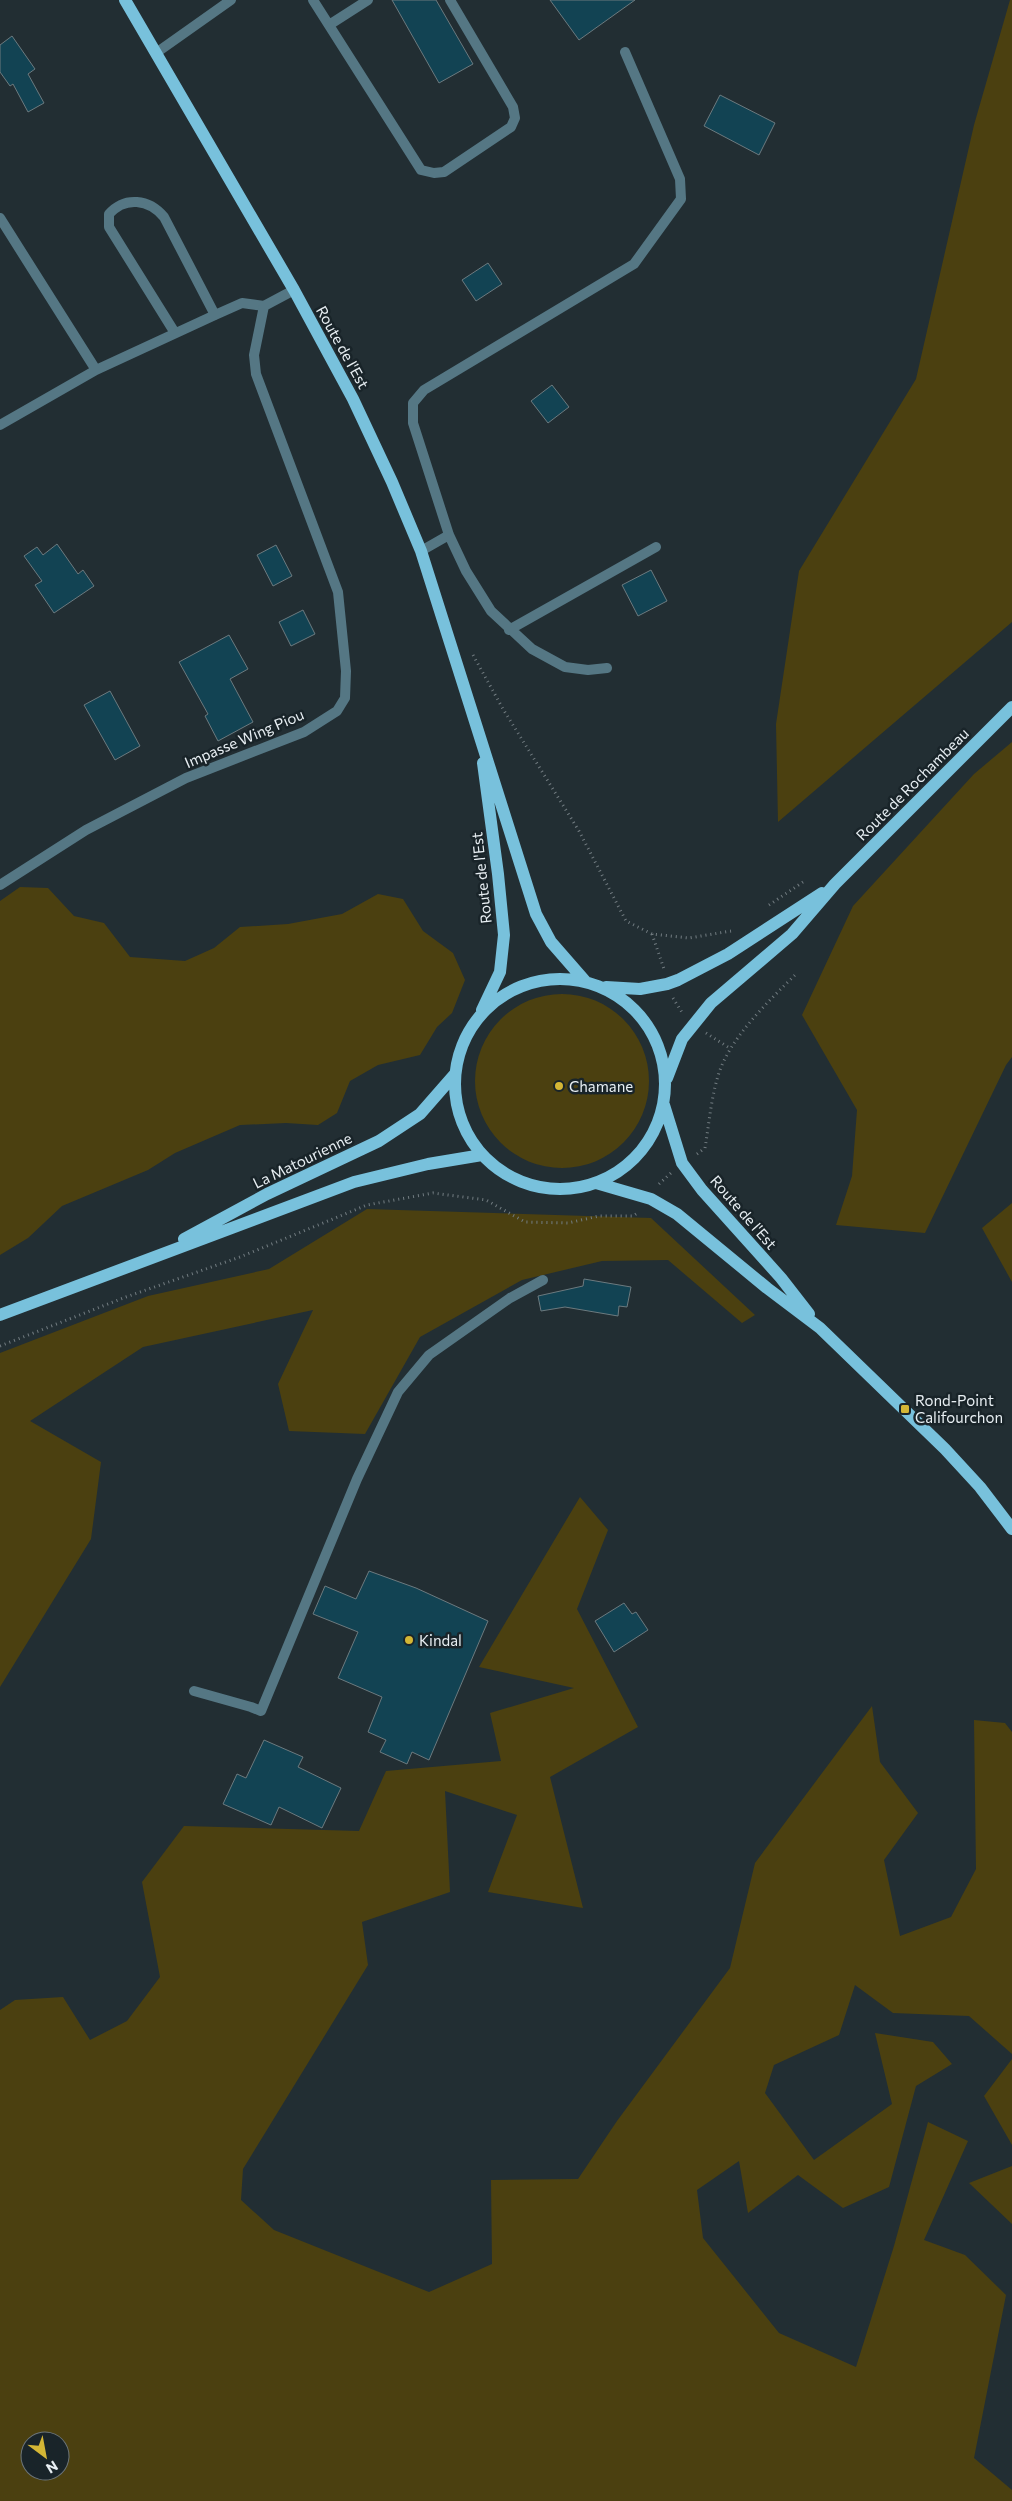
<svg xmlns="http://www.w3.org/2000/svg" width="1012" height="2501" viewBox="0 0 1012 2501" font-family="Commissioner,sans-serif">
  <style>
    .green { fill: #4b4010; fill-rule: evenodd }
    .building { fill: #124353; stroke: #6c7a7f }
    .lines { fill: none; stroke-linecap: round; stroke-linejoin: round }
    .path { stroke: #737d82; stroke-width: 3; stroke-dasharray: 1 4; stroke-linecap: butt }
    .lane { stroke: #557784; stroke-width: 10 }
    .street { stroke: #557784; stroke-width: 10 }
    .primary { stroke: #78c1dc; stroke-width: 12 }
    .poi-dot { fill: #d4b635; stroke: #192429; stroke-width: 2 }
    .labels { text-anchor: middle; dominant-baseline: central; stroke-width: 5; stroke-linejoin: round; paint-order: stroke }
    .street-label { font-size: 15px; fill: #e8eff3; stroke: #192429 }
    .poi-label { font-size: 15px; fill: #e8eff3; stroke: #192429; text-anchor: start }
  </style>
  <rect width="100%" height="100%" fill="#222e33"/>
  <path class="green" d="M1010,0H1012V622L778,822L776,724L799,571L916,379L974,125Z
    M1012,742V1057L1006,1065L925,1233L836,1225L852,1176L857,1110L802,1015L853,906L974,774Z
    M20,887L48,888L74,916L104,923L130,957L185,961L214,948L240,927L288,924L342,914L378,894L403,899L423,931L453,953L465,980L452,1013L437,1027L420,1055L378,1065L350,1081L337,1113L318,1125L286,1123L240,1125L175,1153L148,1170L62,1206L28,1238L0,1255V901Z
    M475 1081a87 87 0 1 1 174 0a87 87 0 1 1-174 0Z
    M1012,1203V1282L982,1228Z
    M367,1209L651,1218L755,1315L742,1323L668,1260L602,1261L522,1280L420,1337L365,1434L289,1431L278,1384L313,1310L143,1347L30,1421L101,1462L91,1539L0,1687V1353L148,1296L269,1269Z
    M580,1497L608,1530L577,1609L638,1727L550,1777L583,1908L488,1892L517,1815L445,1791L450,1892L362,1922L368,1965L243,2169L241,2200L274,2230L429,2292L492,2264L491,2180L578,2179L617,2121L730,1968L755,1863L872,1706L880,1762L918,1813L884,1860L900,1936L951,1917L976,1869L974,1720L1005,1723L1012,1732V2054L969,2016L893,2013L855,1985L839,2035L774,2065L765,2093L814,2160L892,2104L875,2033L933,2042L952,2064L916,2086L889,2187L843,2208L798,2175L748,2213L739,2161L697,2190L703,2238L779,2333L856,2367L894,2246L928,2122L968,2141L924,2240L965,2255L1006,2295L974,2458L1012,2490V2501H0V2010L15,2000L63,1997L90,2040L127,2021L160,1977L142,1882L184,1826L359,1831L386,1771L501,1761L490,1713L574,1688L479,1667ZM30,2441H60V2471H30Z
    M1012,2059V2145L984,2096Z
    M1012,2166V2224L969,2183Z"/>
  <path class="building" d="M392,0H436L473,64L439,83Z
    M550,0H635L579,40Z
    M12,36L35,69L28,74L44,103L28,112L13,84L10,86L0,72V45Z
    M720,95L775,123L759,155L704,126Z
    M488,263L502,284L476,301L462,280Z
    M552,385L569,407L548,423L531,401Z
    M57,544L78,574L83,570L94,586L54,613L35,585L42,581L24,556L37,547L43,555Z
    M276,545L292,576L273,586L257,555Z
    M651,570L667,601L638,616L622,585Z
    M303,610L315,634L291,646L279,622Z
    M229,635L248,669L230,679L253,722L218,741L205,716L208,714L179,662Z
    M110,691L140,746L115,760L84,705Z
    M584,1279L631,1287L627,1307L619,1306L618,1316L565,1307L541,1311L538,1296L583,1286Z
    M369,1571L416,1588L488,1621L429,1760L412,1752L407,1764L380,1752L386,1740L368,1732L382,1697L338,1678L358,1632L313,1614L325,1586L356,1599Z
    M624,1603L632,1614L636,1612L648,1630L614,1652L595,1621Z
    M264,1740L303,1757L298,1767L341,1788L322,1828L279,1807L271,1825L223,1804L237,1774L246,1778Z"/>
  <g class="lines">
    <path class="path" d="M473,655L503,709L579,831L626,921L652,934L689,938L731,931
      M769,905L806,880
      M652,934L664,969
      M673,998L683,1014
      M706,1033L731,1049
      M697,1154L705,1148C709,1124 711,1099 718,1076C729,1038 770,1000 797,973
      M659,1184L671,1173
      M0,1346L126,1297L240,1257L367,1205L433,1193L486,1200L525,1222L568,1223L599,1216H633L639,1212"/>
    <path class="lane" d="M313,0L421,170L434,173L444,172L511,127L515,118L513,107L450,0
      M329,25L368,0
      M156,53L231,0
      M0,218L96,370
      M175,333L109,227V214C125,196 149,199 164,217L215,315
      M0,425L96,370L215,315L242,303L264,306
      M194,1691L251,1707L261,1711L357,1479L398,1392L429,1355L510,1298L543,1280"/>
    <path class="street" d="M421,551L449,535
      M509,630L656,547
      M607,668L588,670L565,667L532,649L491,611L466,571L449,535L413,423V403L424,390L634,264L681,199L680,179L625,52
      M0,885L86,830L186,778L304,732L337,711L345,698L346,671L338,592L256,374L254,355L264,306L294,290"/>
    <path class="primary" d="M125,0L294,290L353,399L392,482L421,551L536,914L551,942L585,981
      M455 1084a105 105 0 1 1 210 0a105 105 0 1 1-210 0Z
      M606,987L640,989L667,984L678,980L728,954L822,893
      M482,1010L500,972L504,935L498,874L483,763
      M667,1078L682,1039L711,1003L792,934L835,884L1012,707
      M664,1105L682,1163L702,1190L781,1278L809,1314
      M596,1183L651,1199L677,1214L767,1288L820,1328L945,1449L980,1487L1012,1529
      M184,1239L267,1194L379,1141L420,1114L455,1074
      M0,1315L354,1182L428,1164L482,1155"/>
  </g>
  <g class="poi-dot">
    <circle cx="559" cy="1086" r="5"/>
    <rect x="900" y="1404" width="10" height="10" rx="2.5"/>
    <circle cx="409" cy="1640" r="5"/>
  </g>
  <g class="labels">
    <g class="street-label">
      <text transform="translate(343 347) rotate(61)">Route de l'Est</text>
      <text transform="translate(244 738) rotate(-23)">Impasse Wing Piou</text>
      <text transform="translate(912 784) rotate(-45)">Route de Rochambeau</text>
      <text transform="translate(481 878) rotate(-96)">Route de l'Est</text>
      <text transform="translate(302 1160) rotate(-26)">La Matourienne</text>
      <text transform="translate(744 1212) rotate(49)">Route de l'Est</text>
    </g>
    <g class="poi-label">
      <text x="569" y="1086">Chamane</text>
      <text x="915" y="1400">Rond-Point<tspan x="915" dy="17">Califourchon</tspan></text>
      <text x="419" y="1640">Kindal</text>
    </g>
  </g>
  <g transform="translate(45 2456) rotate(148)"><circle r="24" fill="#192429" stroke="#6c757a"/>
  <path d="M0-4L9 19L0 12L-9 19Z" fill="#d4b635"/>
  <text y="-8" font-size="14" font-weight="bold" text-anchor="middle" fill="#e8eff3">N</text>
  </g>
</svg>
